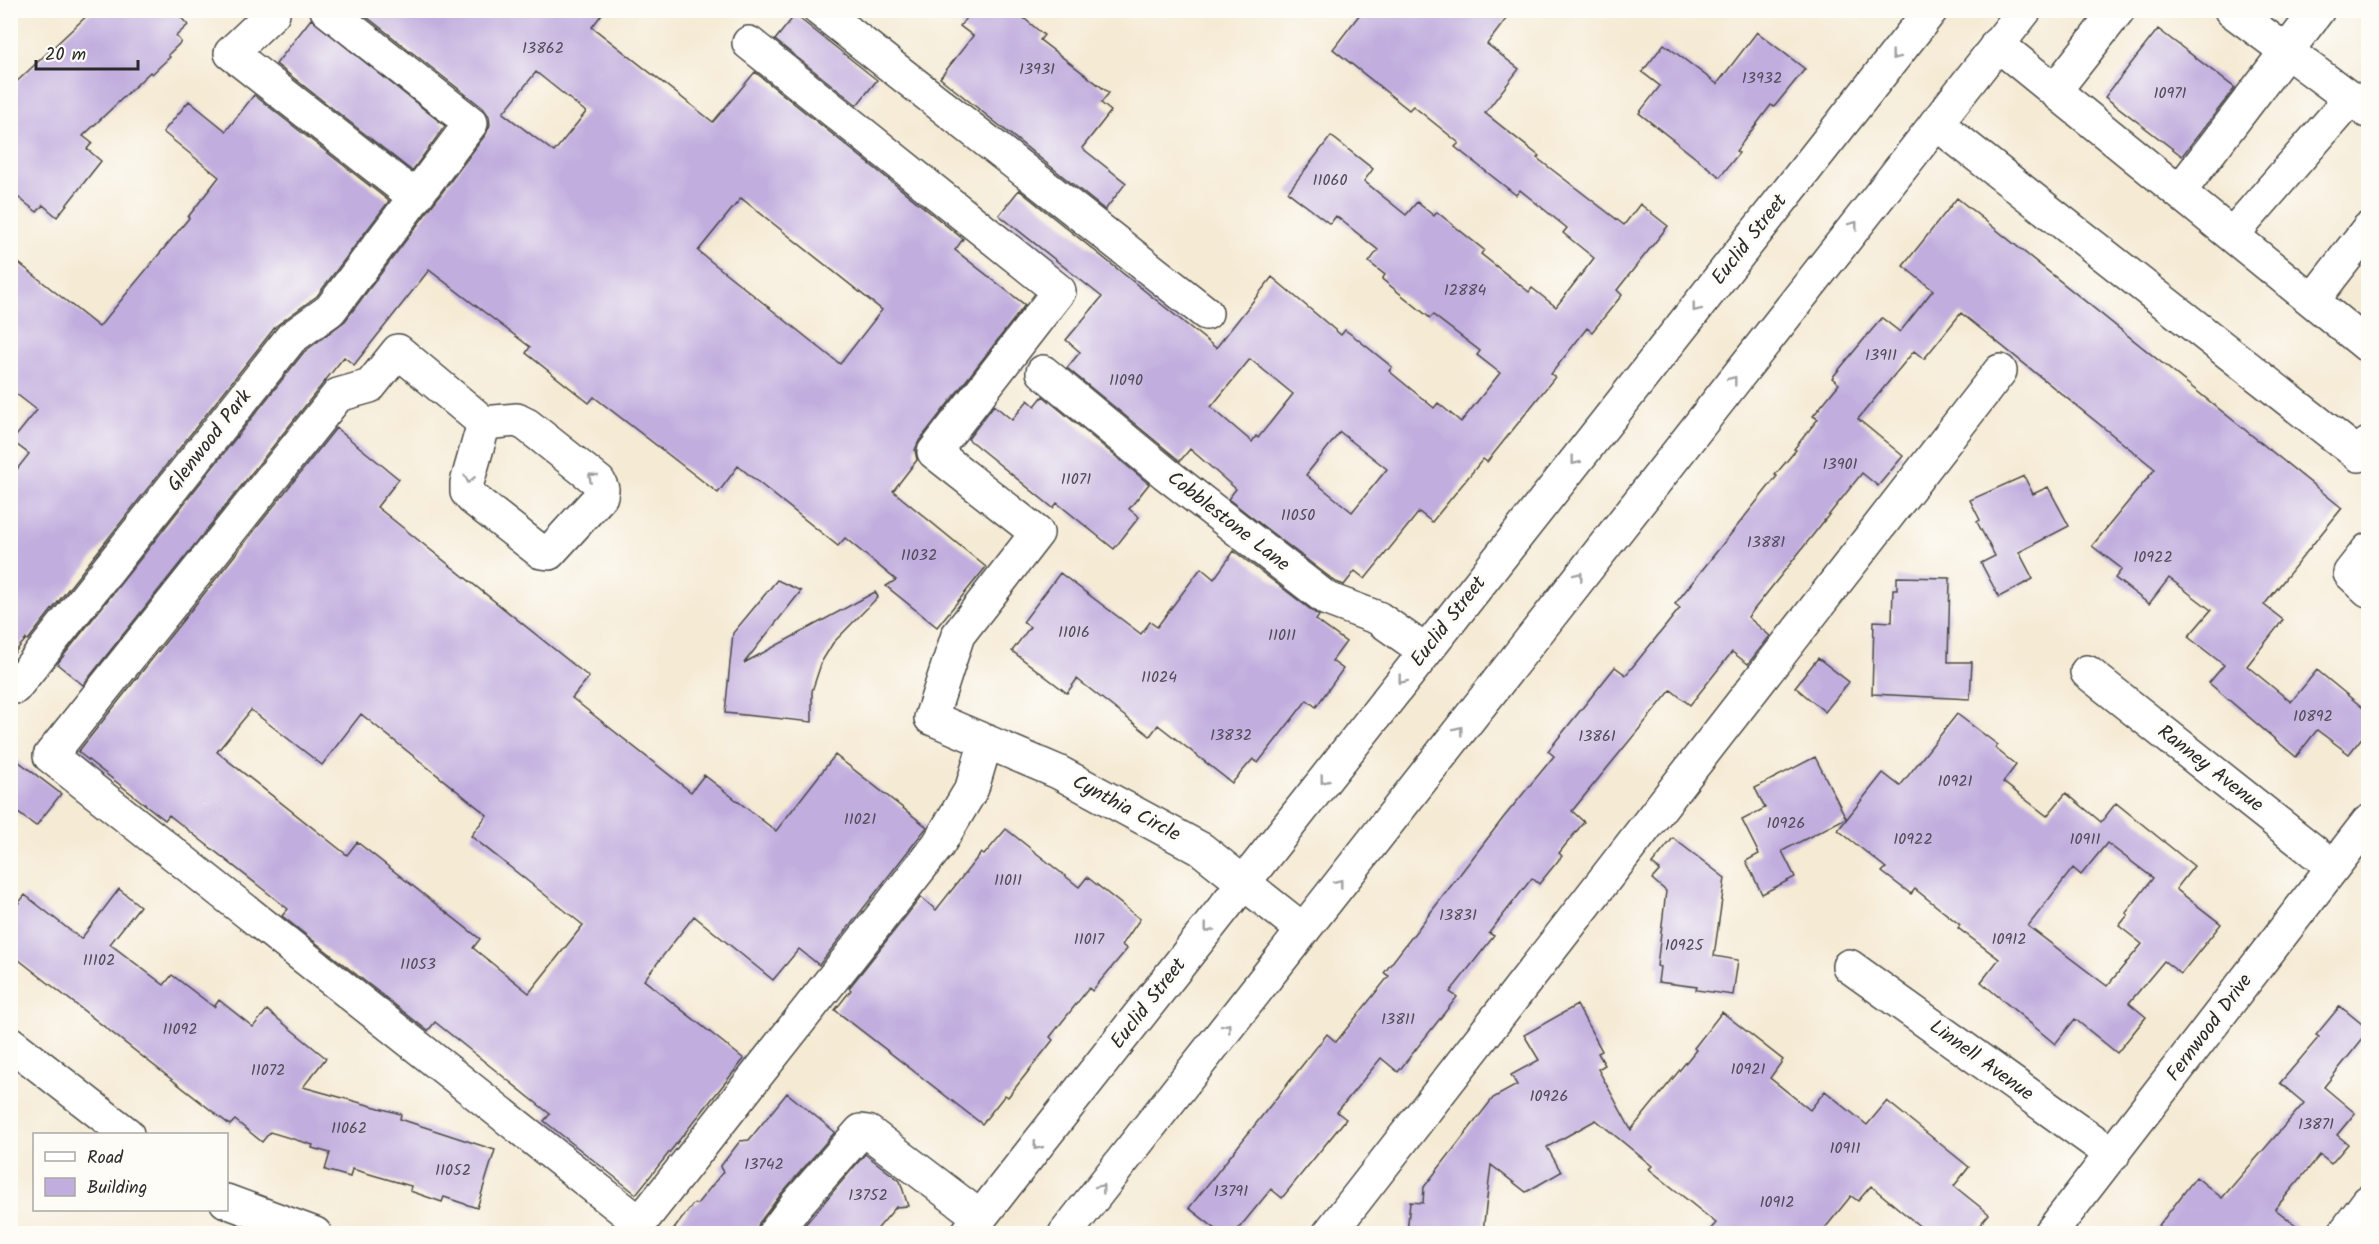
<svg xmlns="http://www.w3.org/2000/svg" width="2379" height="1244" viewBox="0 0 2379 1244" font-family="Kalam,sans-serif">
  <style>
    .building { fill: #c1adde; fill-rule: evenodd }
    .lines { fill: none; stroke-linecap: round; stroke-linejoin: round }
    .minor-casing { stroke: #494844; stroke-width: 36 }
    .major-casing { stroke: #494844; stroke-width: 36 }
    .minor { stroke: #fff; stroke-width: 33 }
    .major { stroke: #fff; stroke-width: 33 }
    .oneway { stroke: #a0a0a0 }
    .labels { text-anchor: middle; dominant-baseline: central; stroke-width: 6; stroke-linejoin: round; paint-order: stroke }
    .number-label { font-size: 16px; fill: #504c58 }
    .street-label { font-size: 20px; fill: #2b2b2b; stroke: #fdfcf7 }
  </style>
  <rect width="100%" height="100%" fill="#fdfcf7"/>
  <filter id="ink" filterUnits="userSpaceOnUse"><feTurbulence type="fractalNoise" baseFrequency=".0167" numOctaves="2"/><feDisplacementMap in="SourceGraphic" scale="12" xChannelSelector="R" yChannelSelector="G"/><feConvolveMatrix kernelMatrix="1 2 1 2 8 2 1 2 1" color-interpolation-filters="sRGB"/></filter>
  <filter id="wash" filterUnits="userSpaceOnUse"><feTurbulence type="fractalNoise" baseFrequency=".008" numOctaves="4" result="noise"/><feDisplacementMap in="SourceGraphic" scale="24" xChannelSelector="R" yChannelSelector="G"/><feGaussianBlur stdDeviation="1.35" result="paint"/><feColorMatrix in="noise" values="0 0 0 0 0 0 0 0 0 0 0 0 0 0 0 0 0 1.4 0 .05"/><feComposite in="paint" operator="in"/></filter>
  <g filter="url(#wash)">
    <rect width="100%" height="100%" fill="#f5ead4"/>
    <g id="blocks">
      <path class="building" d="M93,10H174L188,25L176,36L181,42L168,55L170,57L152,74L150,72L83,136L92,143L87,149L101,161L57,217L43,205L37,212L10,191V88Z
        M358,10H605L592,27L713,122L755,72L963,239L955,250L1025,305L919,441L915,450L917,460L893,491L986,567L937,627L886,586L896,580L845,538L838,546L738,466L718,493L594,397L589,403L526,353L530,347L429,270L354,365L344,357L83,685L57,664L304,352L345,321L486,134L490,125L489,116L483,108ZM536,72L586,112L554,152L503,113ZM741,198L882,310L840,364L698,251Z
        M972,10H1014L1044,35L1040,40L1109,93L1101,103L1111,111L1082,148L1126,183L1105,210L940,78L973,36L960,26Z
        M1363,10H1513L1487,44L1519,69L1485,113L1539,156L1537,158L1624,225L1640,204L1668,226L1617,290L1622,295L1592,332L1587,328L1551,374L1555,377L1487,462L1483,459L1432,522L1419,512L1365,579L1355,571L1344,585L1336,582L1228,499L1236,489L1190,449L1180,461L1067,368L1080,352L1066,340L1102,297L999,215L1019,190L1216,348L1272,277L1341,335L1345,330L1356,338L1392,367L1389,371L1434,408L1438,403L1461,422L1500,373L1477,355L1480,351L1433,315L1430,318L1382,279L1385,275L1369,262L1378,250L1336,216L1330,224L1288,192L1331,136L1373,169L1364,181L1406,215L1417,202L1434,216L1437,212L1484,250L1481,254L1529,292L1532,288L1556,307L1594,258L1563,233L1567,228L1520,190L1516,195L1455,147L1459,143L1413,106L1409,110L1333,49ZM1250,359L1293,394L1258,438L1256,436L1252,442L1211,407ZM1340,432L1387,469L1352,512L1306,475Z
        M795,15L877,80L857,105L775,40Z
        M311,19L445,126L412,171L276,64Z
        M2158,29L2235,88L2182,156L2105,97Z
        M1757,32L1805,69L1774,107L1771,105L1736,151L1739,153L1720,177L1639,113L1660,86L1642,72L1664,44L1717,84Z
        M254,95L389,201L317,296L276,326L28,640L26,639L10,658V478L29,454L12,441L37,410L10,389V256L99,327L189,218L188,217L219,177L163,132L189,101L226,131Z
        M1957,198L2342,508L2264,605L2283,620L2247,666L2291,702L2317,670L2368,712V730L2349,754L2317,730L2296,757L2209,683L2224,665L2188,637L2211,610L2169,578L2149,604L2115,578L2122,569L2092,546L2155,469L1961,313L1924,359L1914,351L1858,419L1903,456L1878,486L1862,473L1748,617L1770,636L1748,664L1732,652L1690,705L1671,690L1572,811L1584,822L1559,853L1562,856L1539,884L1532,878L1489,933L1494,936L1450,992L1457,997L1398,1072L1381,1058L1337,1112L1346,1119L1282,1198L1271,1189L1235,1233H1221L1189,1208L1327,1034L1336,1042L1389,976L1384,973L1504,817L1554,756L1548,751L1615,667L1626,675L1680,608L1675,604L1777,476L1775,475L1796,450L1794,449L1818,419L1813,416L1839,384L1832,378L1865,338L1882,318L1900,332L1933,290L1903,266Z
        M1043,396L1149,484L1129,509L1139,517L1114,549L1057,503L1053,508L968,439L994,405L1012,420L1028,400L1035,406Z
        M336,428L399,479L377,507L589,677L572,698L691,792L704,775L776,831L835,755L927,827L819,965L799,949L773,980L694,916L644,980L744,1059L636,1194L544,1121L550,1114L435,1022L428,1031L282,916L288,909L169,815L165,820L78,752ZM251,710L322,765L361,714L487,815L471,836L583,925L529,993L473,948L480,939L357,842L347,855L217,752Z
        M2024,476L2033,494L2048,487L2069,526L2019,552L2033,579L1999,597L1981,563L1995,556L1977,522L1980,520L1970,500Z
        M1234,551L1319,616L1316,620L1346,642L1332,661L1343,669L1316,707L1307,700L1258,763L1253,759L1232,783L1158,725L1150,736L1077,679L1067,693L1012,651L1030,627L1023,622L1060,573L1141,634L1150,622L1157,627L1201,568L1214,579Z
        M1897,577L1950,578L1948,662H1972L1970,699L1872,694L1874,621L1892,622L1893,589H1897Z
        M777,580L801,591L744,663L875,592L878,597L833,643L822,661L812,691V722L725,713L733,633Z
        M1818,658L1849,682L1825,712L1795,687Z
        M1957,714L1998,745L1995,748L2016,765L2003,782L2047,816L2066,793L2101,822L2116,803L2194,866L2176,889L2221,924L2181,974L2164,961L2129,1003L2146,1017L2117,1053L2075,1019L2055,1044L1981,982L1999,959L1958,928L1960,925L1915,889L1911,894L1882,872L1886,868L1838,830L1883,773L1900,786ZM2107,843L2153,878L2126,913L2128,915L2119,926L2142,944L2107,986L2028,926L2073,868L2081,875Z
        M10,755L61,794L36,826L10,807Z
        M1815,757L1846,818L1782,851L1795,877L1762,894L1746,861L1759,854L1742,820L1765,808L1755,788Z
        M1006,829L1079,887L1087,877L1140,919L1122,945L1127,949L1092,991L1089,988L1050,1037L1053,1040L1008,1097L1005,1095L982,1124L835,1010L851,990L849,988L921,897L936,910L981,853L984,855Z
        M1673,838L1725,878L1714,956L1738,960L1733,995L1696,990L1697,987L1658,982L1660,967L1657,966L1666,891L1652,879L1660,870L1652,864Z
        M119,889L140,906L110,944L164,985L172,975L214,1007L219,1000L253,1027L267,1010L326,1058L303,1087L401,1114L400,1119L495,1150L477,1208L444,1197L442,1202L410,1191L411,1186L352,1169L350,1177L325,1170L330,1153L312,1148L313,1145L270,1132L262,1142L235,1120L230,1125L10,953V914L25,895L81,939Z
        M1577,1005L1602,1051L1598,1053L1605,1065L1598,1069L1631,1130L1696,1050L1694,1048L1722,1012L1783,1060L1770,1078L1810,1110L1825,1091L1867,1125L1887,1101L1969,1167L1954,1186L1989,1214L1973,1233H1928L1871,1186L1858,1201L1851,1196L1821,1233H1707L1716,1223L1649,1169L1652,1166L1596,1120L1547,1147L1561,1172L1526,1192L1491,1165L1483,1231H1478L1477,1233H1407L1410,1202L1423,1203L1424,1187L1493,1098L1517,1085L1511,1075L1539,1060L1524,1035Z
        M2340,1006L2368,1029V1032L2324,1087L2355,1113L2337,1135L2348,1144L2331,1164L2320,1155L2275,1209L2306,1233H2153L2196,1177L2222,1198L2304,1103L2280,1083L2319,1037L2316,1035Z
        M787,1093L835,1132L781,1194L759,1223L756,1233H671L693,1204H697L723,1172L720,1167L740,1141L749,1140Z
        M865,1154L900,1181L908,1206L896,1207L874,1233H798Z"/>
    </g>
  </g>
  <g filter="url(#ink)">
    <use href="#blocks" fill-opacity="0" stroke="#494844" stroke-width="1.5"/>
    <g class="lines">
      <g class="minor-casing">
        <path id="minor" d="M820,10L1206,313
          M2231,10L2367,111
          M273,13L231,53L415,197
          M749,43L1059,291L934,452L1037,533L958,635L931,718L1058,772L1201,849L1303,930
          M1997,44L2368,346
          M2055,90L2118,10
          M1936,123L2359,455L2368,444
          M2179,192L2318,10
          M2232,235L2351,98
          M2313,300L2368,229
          M1043,372L1165,473L1327,599L1378,618L1425,651
          M484,423L467,483V492L472,498L541,552L549,553L601,496L602,489L599,482L527,425L517,420L484,423L398,351L370,386L338,395L50,756L640,1223L938,845L972,788L986,741
          M2368,550L2350,573L2368,590
          M2087,672L2332,866
          M10,684L15,687L291,338L330,310L471,123L327,10
          M1849,966L2113,1155
          M10,1043L127,1134
          M226,1201L315,1234
          M774,1234L796,1205L861,1131L868,1132L980,1217
          M1329,1234L2000,371
          M2050,1234L2368,822
          M2344,1234L2368,1202"/>
      </g>
      <g class="major-casing">
        <path id="major" d="M967,1234L1931,10
          M1065,1234L2025,10"/>
      </g>
      <use href="#minor" class="minor"/>
      <use href="#major" class="major"/>
    </g>
    <defs><path id="oneway-chevron" d="M-2-3.5L2.5 0L-2 3.5" fill="none" stroke-width="1.6" stroke-linecap="round" stroke-linejoin="round" transform="scale(1.5)"/></defs>
    <g class="oneway">
      <use href="#oneway-chevron" transform="translate(1895 56) rotate(128)"/>
      <use href="#oneway-chevron" transform="translate(1854 225) rotate(-52)"/>
      <use href="#oneway-chevron" transform="translate(1696 308) rotate(128)"/>
      <use href="#oneway-chevron" transform="translate(1733 380) rotate(-52)"/>
      <use href="#oneway-chevron" transform="translate(1575 461) rotate(128)"/>
      <use href="#oneway-chevron" transform="translate(592 477) rotate(-138)"/>
      <use href="#oneway-chevron" transform="translate(469 479) rotate(102)"/>
      <use href="#oneway-chevron" transform="translate(1579 576) rotate(-52)"/>
      <use href="#oneway-chevron" transform="translate(1402 680) rotate(128)"/>
      <use href="#oneway-chevron" transform="translate(1459 730) rotate(-52)"/>
      <use href="#oneway-chevron" transform="translate(1324 780) rotate(128)"/>
      <use href="#oneway-chevron" transform="translate(1339 883) rotate(-52)"/>
      <use href="#oneway-chevron" transform="translate(1208 929) rotate(128)"/>
      <use href="#oneway-chevron" transform="translate(1227 1027) rotate(-52)"/>
      <use href="#oneway-chevron" transform="translate(1037 1146) rotate(129)"/>
      <use href="#oneway-chevron" transform="translate(1101 1188) rotate(-52)"/>
    </g>
  </g>
  <g class="labels">
    <g class="number-label">
      <text x="543" y="48">13862</text>
      <text x="1037" y="69">13931</text>
      <text x="1762" y="78">13932</text>
      <text x="2170" y="93">10971</text>
      <text x="1330" y="180">11060</text>
      <text x="1465" y="290">12884</text>
      <text x="1881" y="355">13911</text>
      <text x="1126" y="380">11090</text>
      <text x="1840" y="464">13901</text>
      <text x="1076" y="479">11071</text>
      <text x="1298" y="515">11050</text>
      <text x="1766" y="542">13881</text>
      <text x="919" y="555">11032</text>
      <text x="2153" y="557">10922</text>
      <text x="1074" y="632">11016</text>
      <text x="1282" y="635">11011</text>
      <text x="1159" y="677">11024</text>
      <text x="2313" y="716">10892</text>
      <text x="1231" y="735">13832</text>
      <text x="1597" y="736">13861</text>
      <text x="1955" y="781">10921</text>
      <text x="860" y="819">11021</text>
      <text x="1786" y="823">10926</text>
      <text x="1913" y="839">10922</text>
      <text x="2085" y="839">10911</text>
      <text x="1008" y="880">11011</text>
      <text x="1458" y="915">13831</text>
      <text x="1089" y="939">11017</text>
      <text x="2009" y="939">10912</text>
      <text x="1684" y="945">10925</text>
      <text x="99" y="960">11102</text>
      <text x="418" y="964">11053</text>
      <text x="1398" y="1019">13811</text>
      <text x="180" y="1029">11092</text>
      <text x="1748" y="1069">10921</text>
      <text x="268" y="1070">11072</text>
      <text x="1549" y="1096">10926</text>
      <text x="2316" y="1124">13871</text>
      <text x="349" y="1128">11062</text>
      <text x="1845" y="1148">10911</text>
      <text x="764" y="1164">13742</text>
      <text x="453" y="1170">11052</text>
      <text x="1231" y="1191">13791</text>
      <text x="868" y="1195">13752</text>
      <text x="1777" y="1202">10912</text>
    </g>
    <g class="street-label">
      <text transform="translate(1750 240) rotate(-52)">Euclid Street</text>
      <text transform="translate(210 441) rotate(-52)">Glenwood Park</text>
      <text transform="translate(1228 522) rotate(38)">Cobblestone Lane</text>
      <text transform="translate(1449 622) rotate(-52)">Euclid Street</text>
      <text transform="translate(2210 769) rotate(38)">Ranney Avenue</text>
      <text transform="translate(1126 809) rotate(28)">Cynthia Circle</text>
      <text transform="translate(1149 1004) rotate(-52)">Euclid Street</text>
      <text transform="translate(2210 1028) rotate(-53)">Fernwood Drive</text>
      <text transform="translate(1981 1061) rotate(36)">Linnell Avenue</text>
    </g>
  </g>
  <rect width="2379" height="1244" fill="none" stroke="#fdfcf7" stroke-width="36"/>
  <rect x="33" y="1133" width="195" height="78" fill="#fdfcf7" stroke="#a9a8a5" stroke-width="1.5"/>
  <rect x="45" y="1152" width="30" height="9" fill="#ffffff" stroke="#a9a8a5" stroke-width="1.5"/>
  <text x="87" y="1163" font-size="18" fill="#2b2b2b">Road</text>
  <rect x="45" y="1178" width="30" height="18" fill="#c1adde" stroke="#a9a8a5" stroke-width="1.5"/>
  <text x="87" y="1193" font-size="18" fill="#2b2b2b">Building</text>
  <path d="M36 60v9h102v-9" fill="none" stroke="#2b2b2b" stroke-width="3"/>
  <text x="45" y="60" font-size="18" fill="#2b2b2b" stroke="#fdfcf7" stroke-width="4.5" paint-order="stroke">20 m</text>
</svg>
